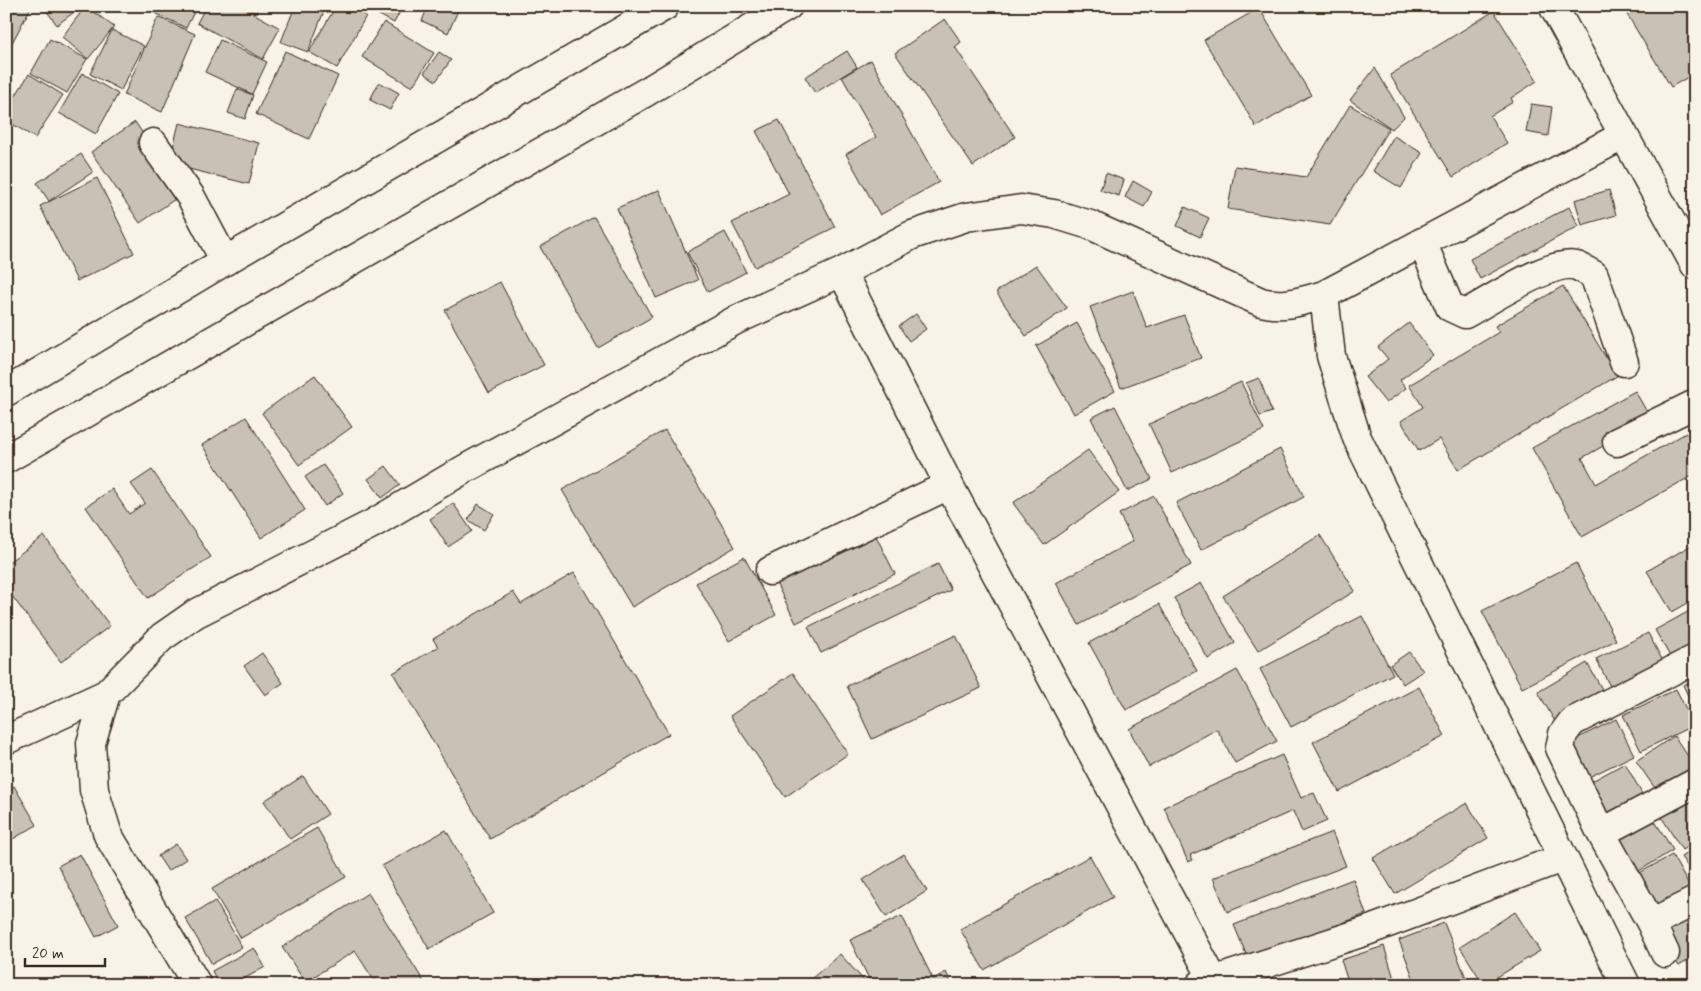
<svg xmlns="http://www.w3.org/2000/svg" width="1701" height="991" viewBox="0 0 1701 991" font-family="Mynerve,sans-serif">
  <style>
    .building { fill: #c8c1b6; stroke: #3b2a1e }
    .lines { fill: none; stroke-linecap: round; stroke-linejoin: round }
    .minor-casing { stroke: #3b2a1e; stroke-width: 31 }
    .major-casing { stroke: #3b2a1e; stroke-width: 31 }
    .minor { stroke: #f7f3e8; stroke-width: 28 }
    .major { stroke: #f7f3e8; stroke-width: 28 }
  </style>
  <rect width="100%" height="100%" fill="#f7f3e8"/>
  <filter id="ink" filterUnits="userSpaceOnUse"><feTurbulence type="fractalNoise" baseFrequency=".02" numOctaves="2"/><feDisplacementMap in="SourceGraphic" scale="10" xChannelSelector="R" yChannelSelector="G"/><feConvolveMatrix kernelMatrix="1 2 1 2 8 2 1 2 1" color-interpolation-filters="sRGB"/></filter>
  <g filter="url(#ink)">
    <path class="building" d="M6,6H25L30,9L6,54Z
      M43,6H82L57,25Z
      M86,6L114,27L88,59L62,37Z
      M156,6H197L186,28L153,12Z
      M206,6H240L280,28L263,59L197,23Z
      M244,6H259L256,13Z
      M295,6H326L308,52L281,42Z
      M336,6H349L366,16L337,68L309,52Z
      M355,6H403L394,23L370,10L368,13Z
      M428,6H460L448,33L422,21Z
      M1622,6H1695V73L1671,87Z
      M1259,8L1311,95L1256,127L1204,40Z
      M1494,11L1537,81L1511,98L1513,102L1490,116L1507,143L1453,177L1390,75Z
      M158,17L195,34L162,112L124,95Z
      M945,19L961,42L955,47L1015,137L973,166L895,53Z
      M384,22L434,53L412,87L362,57Z
      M112,30L144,46L121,90L90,74Z
      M50,39L87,59L67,93L31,73Z
      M220,40L267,62L252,94L205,72Z
      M285,51L338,76L309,139L256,114Z
      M847,51L857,67L815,93L805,77Z
      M439,52L451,60L436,81L424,73Z
      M871,60L939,182L880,215L846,154L876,137L842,77Z
      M1375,68L1404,117L1392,129L1350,100Z
      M82,73L118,94L96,134L59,113Z
      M29,74L63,95L35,138L6,120V111Z
      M379,82L399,93L390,110L370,100Z
      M237,89L253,95L245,119L228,113Z
      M1531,104L1552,107L1548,136L1526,132Z
      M1350,105L1389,128L1330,225L1228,209L1235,166L1306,177Z
      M779,120L835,227L755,267L732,223L789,194L756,131Z
      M135,122L184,193L140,223L91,152Z
      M179,123L259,143L249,184L169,164Z
      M1394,136L1422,153L1401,188L1373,171Z
      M81,154L93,172L49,201L37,183Z
      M1106,173L1124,180L1119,196L1100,190Z
      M97,178L134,253L77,281L40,206Z
      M1133,181L1152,192L1144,207L1125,197Z
      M659,190L698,280L656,298L617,208Z
      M1609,190L1616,215L1582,225L1575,200Z
      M1185,207L1209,218L1200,237L1177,226Z
      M1569,207L1579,226L1480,279L1470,259Z
      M594,217L652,317L598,348L540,247Z
      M725,232L746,272L708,292L687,252Z
      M1036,265L1067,308L1026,336L996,292Z
      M500,282L544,365L489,393L445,310Z
      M1563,286L1617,376L1458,470L1439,439L1419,451L1401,421L1423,407L1409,385L1499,332L1495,326Z
      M1133,291L1147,328L1184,315L1201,358L1121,388L1090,307Z
      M916,314L926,329L909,341L899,326Z
      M1077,323L1115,391L1074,414L1036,346Z
      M1409,323L1433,355L1400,380L1406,388L1386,403L1365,377L1388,359L1378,347Z
      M315,375L352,427L299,465L262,413Z
      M1259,378L1272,412L1260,416L1246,383Z
      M1241,382L1264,430L1172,473L1149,424Z
      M1635,391L1651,419L1582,458L1596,484L1686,433L1695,447V474L1582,537L1532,448Z
      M1115,406L1152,479L1127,491L1091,418Z
      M246,417L305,510L261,538L202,445Z
      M665,430L735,547L632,607L562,490Z
      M1280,449L1304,497L1201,550L1176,503Z
      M1088,450L1119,492L1044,545L1013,503Z
      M323,465L343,493L325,506L305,477Z
      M386,466L400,485L382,498L368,479Z
      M152,470L211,557L148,598L86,507L112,489L129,514L145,503L131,484Z
      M1154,496L1191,565L1079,625L1056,583L1133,541L1119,514Z
      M453,503L472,531L448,547L430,519Z
      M478,504L494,514L484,530L468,520Z
      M872,528L895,574L796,623L773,577Z
      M1320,535L1355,591L1258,651L1223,596Z
      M44,536L110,626L61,662L6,588V564Z
      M1695,543V599L1672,612L1647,571Z
      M744,557L776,615L729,641L696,583Z
      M1576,563L1616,640L1522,688L1482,611Z
      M938,564L951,590L821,653L808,627Z
      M574,573L669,734L490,839L393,673L438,647L433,639L513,592L521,604Z
      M1201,583L1235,643L1208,659L1174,598Z
      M1159,604L1197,671L1126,710L1089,643Z
      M1695,608V654L1675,665L1655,630Z
      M1362,616L1393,674L1291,727L1260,669Z
      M1648,633L1666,667L1614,694L1596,659Z
      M956,635L981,688L872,739L847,686Z
      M1409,652L1423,671L1403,684L1390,665Z
      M262,653L283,683L265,695L244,666Z
      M1587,663L1606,696L1557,725L1538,692Z
      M1237,670L1277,741L1235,763L1217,729L1149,767L1129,729Z
      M793,673L848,754L785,797L730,716Z
      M1695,680V710L1683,685Z
      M1419,687L1445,736L1339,792L1313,742Z
      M1676,689L1694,725L1641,751L1623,715Z
      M1616,719L1634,755L1583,780L1564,745Z
      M1695,729V744L1689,732Z
      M1674,736L1695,766V775L1661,797L1636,761Z
      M1282,755L1301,798L1314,793L1327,821L1302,832L1293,811L1190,855L1193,860L1188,862L1164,807Z
      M1625,763L1646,801L1606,823L1585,785Z
      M303,776L328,814L290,839L264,801Z
      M14,786L37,825L6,843V791Z
      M1695,791V842L1682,850L1659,813Z
      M1467,803L1488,838L1395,894L1373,858Z
      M1649,812L1673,850L1634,874L1610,836Z
      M317,828L346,877L241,938L212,889Z
      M446,830L493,913L429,949L382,866Z
      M1332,832L1346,866L1227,912L1213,878Z
      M176,844L186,859L168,871L158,856Z
      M1695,848V877L1681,857Z
      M80,854L118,925L96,937L58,866Z
      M904,854L927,891L886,917L863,880Z
      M1672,855L1693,893L1653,915L1632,877Z
      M1090,856L1113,897L984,970L960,929Z
      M1353,879L1366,914L1248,959L1234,925Z
      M368,893L426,985H377L355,951L305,982L282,947Z
      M215,901L242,947L212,964L185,918Z
      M1695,906V956L1679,966L1656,930Z
      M1515,912L1540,951L1484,985L1460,947Z
      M902,916L933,979L946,972L952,985H872L850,940Z
      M1444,923L1469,985H1416L1399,940Z
      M1384,946L1396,985H1349L1341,960Z
      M254,948L265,967L233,985H219L212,971Z
      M840,954L867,984L804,985Z
      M1688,978L1695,985H1681Z"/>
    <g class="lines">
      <g class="minor-casing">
        <path id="minor" d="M1553,6L1695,265
          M153,143L191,197L225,261
          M1422,242L1450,307L1465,314C1488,302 1552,258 1577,266C1582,268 1588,272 1594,275L1624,362
          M842,272L949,485L1216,985
          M1324,295L1331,356L1357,438L1626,985
          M1617,442L1695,404
          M770,571L949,485
          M6,740L106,694
          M1601,833L1695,783
          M1651,923L1695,901
          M1665,953L1651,923L1601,833L1560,748L1563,734L1572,722L1695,659
          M196,983L108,835L94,790L91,743L106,694L162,637L195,614L372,524L463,470L736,320L842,272L912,235L966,217L1021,209L1054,214L1090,225L1261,302C1284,308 1302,301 1324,295L1624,135
          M1200,985L1367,931L1562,858"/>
      </g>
      <g class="major-casing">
        <path id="major" d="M6,392L225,261L665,6
          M6,459L646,92L788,6"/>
      </g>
      <use href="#minor" class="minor"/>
      <use href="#major" class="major"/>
    </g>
  </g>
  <rect width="1701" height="991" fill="none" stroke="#f7f3e8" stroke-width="25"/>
  <rect x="12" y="12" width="1676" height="966" fill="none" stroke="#3b2a1e" stroke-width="2" filter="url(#ink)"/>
  <path d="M25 958v8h80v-8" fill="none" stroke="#3b2a1e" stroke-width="2.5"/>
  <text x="32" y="958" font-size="15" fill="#3b2a1e" stroke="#f7f3e8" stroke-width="4" paint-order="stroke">20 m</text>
</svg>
